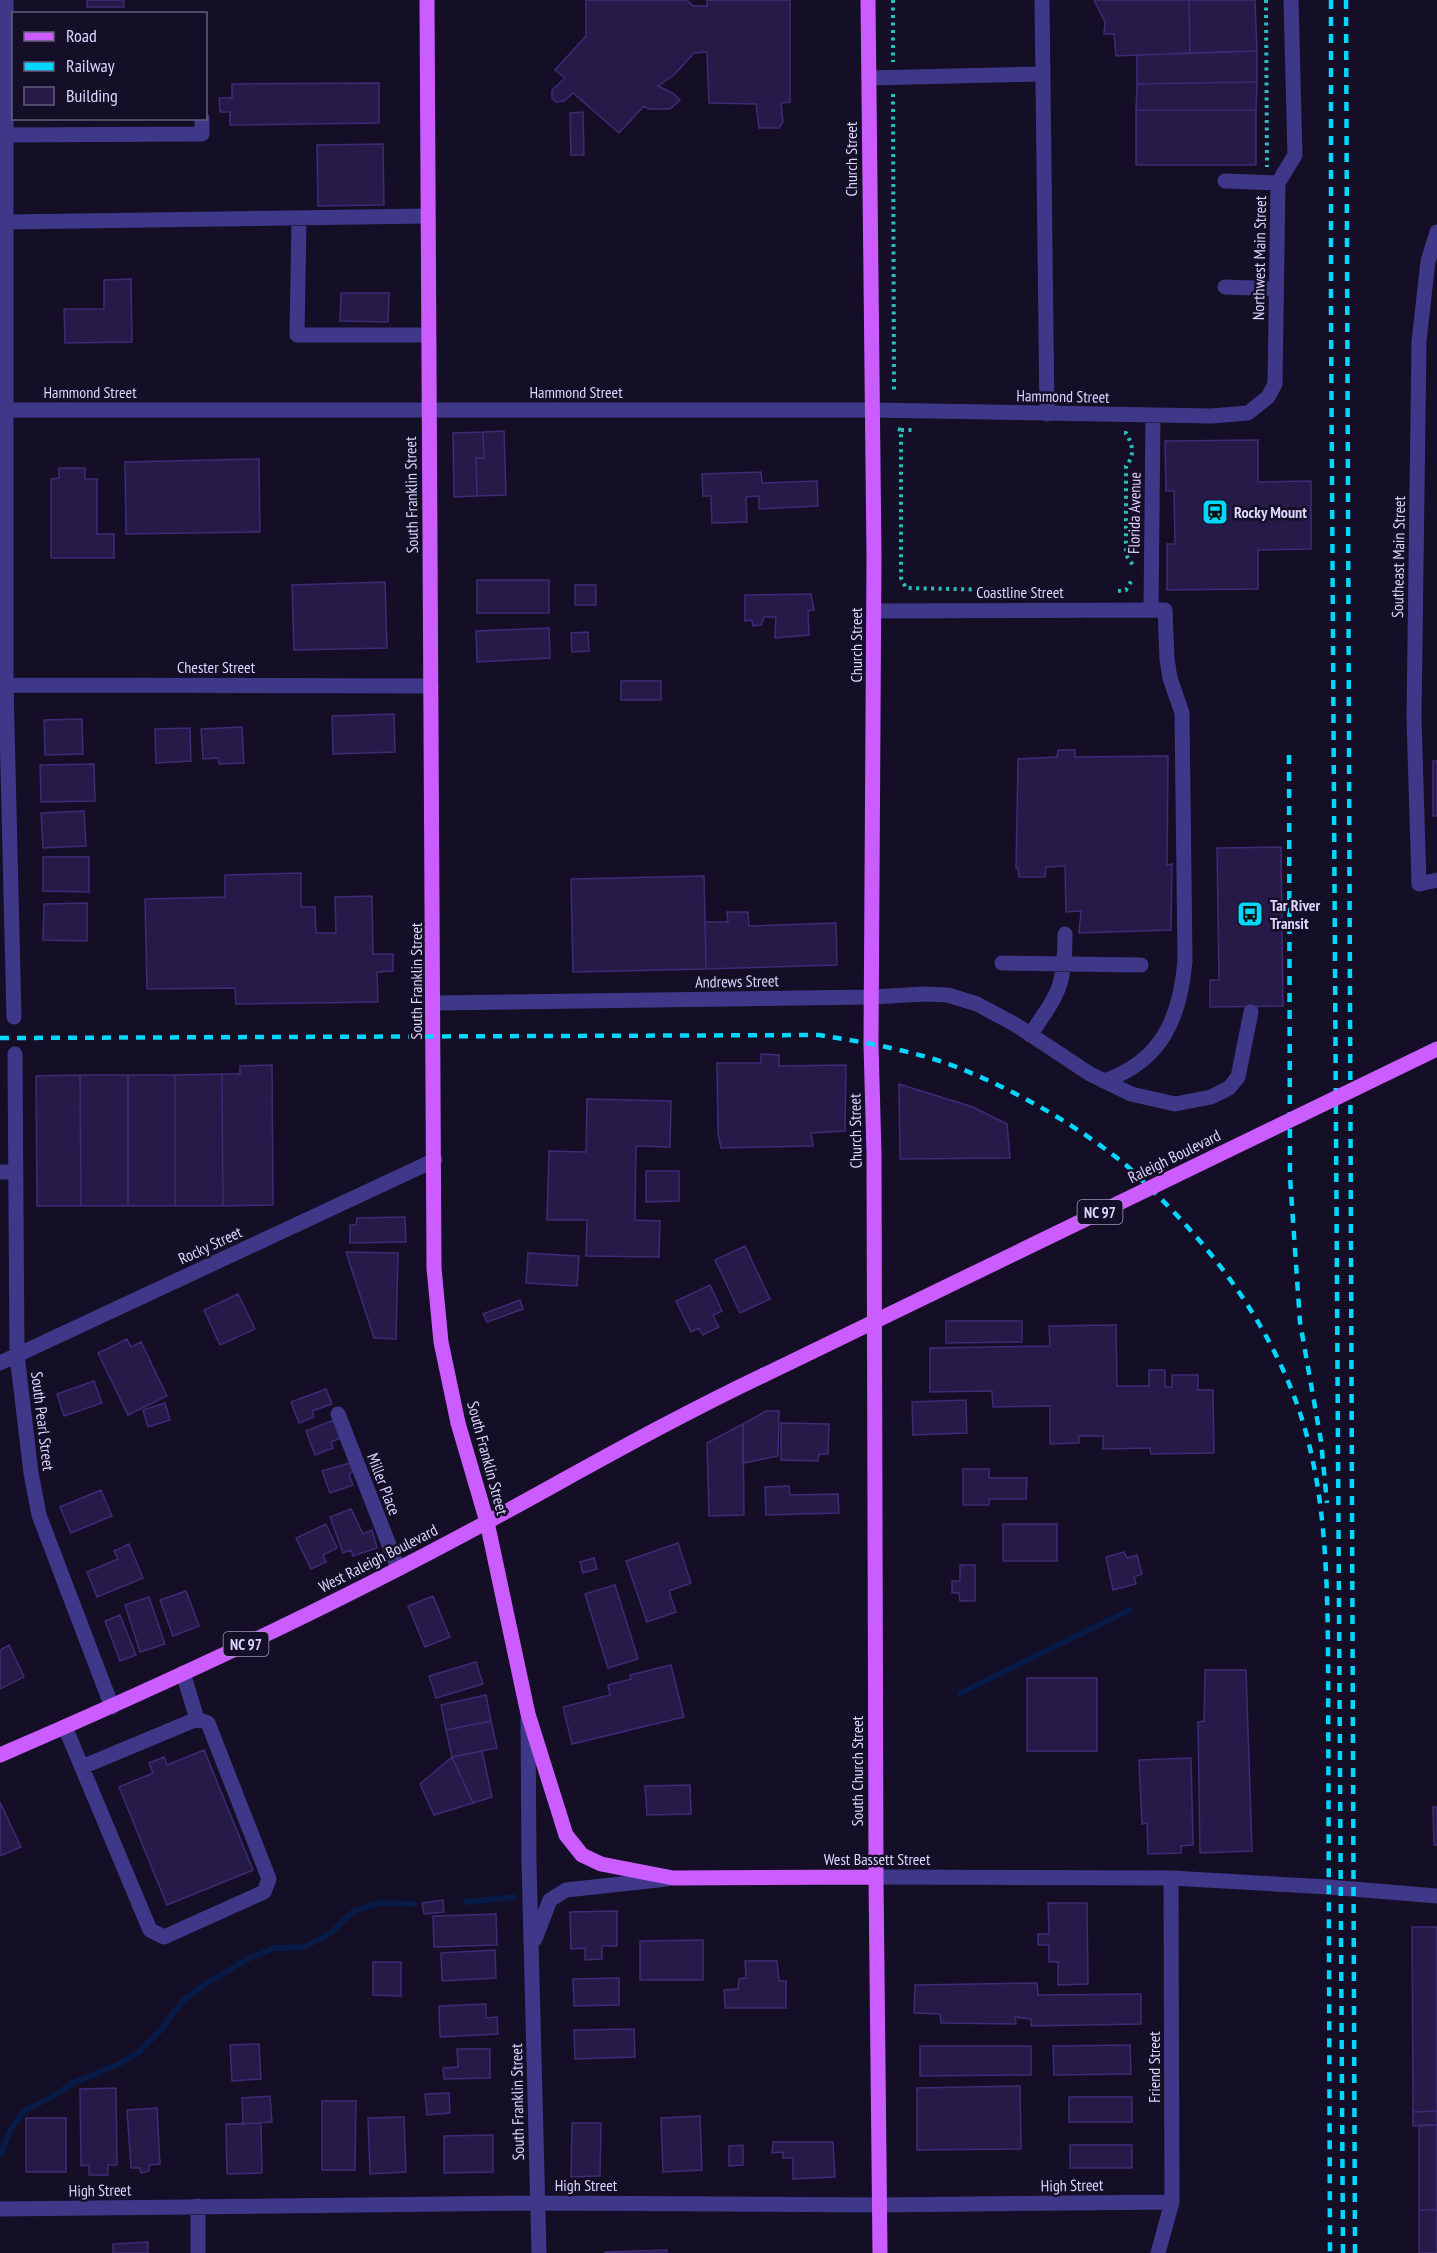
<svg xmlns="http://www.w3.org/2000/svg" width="1437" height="2253" viewBox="0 0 1437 2253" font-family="'PT Sans Narrow',sans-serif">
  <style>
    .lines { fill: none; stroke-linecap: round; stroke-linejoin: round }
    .stream { stroke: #081b46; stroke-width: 6 }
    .building { fill: #261a49; stroke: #3e2b76; stroke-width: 1.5 }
    .path { stroke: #2abdbd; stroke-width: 4; stroke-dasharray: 3 4.5; stroke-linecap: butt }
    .minor { stroke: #3f3888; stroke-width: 15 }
    .major { stroke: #cb5cff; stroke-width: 15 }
    .rail { stroke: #01d7ff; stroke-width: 4.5; stroke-dasharray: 9 8; stroke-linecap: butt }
    .major-bridge { stroke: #cb5cff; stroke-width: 15 }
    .labels { text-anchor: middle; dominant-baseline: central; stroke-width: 5; stroke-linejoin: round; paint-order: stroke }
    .shield { fill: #140e27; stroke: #a099be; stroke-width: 1.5 }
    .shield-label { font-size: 15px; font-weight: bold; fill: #dcd5ff }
    .street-label { font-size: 16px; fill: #dcd5ff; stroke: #140e27 }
    .poi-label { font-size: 16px; font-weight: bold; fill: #dcd5ff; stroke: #140e27; text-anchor: start }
  </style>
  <rect width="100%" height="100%" fill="#140e27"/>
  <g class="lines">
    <path class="stream" d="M960,1693L1130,1610
      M466,1902L514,1897
      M0,2155L11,2129L24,2111L52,2097L73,2083L119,2064L139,2052L164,2027L173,2013L185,1999L201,1987L248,1959L274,1948L304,1947L328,1935L354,1911L379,1903L415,1904"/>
  </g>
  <path class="building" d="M87,0H124V7H87Z
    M586,0H687L693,6H707V0H790V102L781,103L783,122L779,128H759L756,104L709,103L707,52L694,53L674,75L658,86L673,93L680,100L670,109H649L644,106L619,133L573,93L564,101L556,102L552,98V90L565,78L555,70L586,36Z
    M1094,0H1189L1190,53L1116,56L1114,34H1104L1105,22Z
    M1189,0H1255L1257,51L1190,53Z
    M1257,51V82L1137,84V55Z
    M1257,82L1256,110H1136L1137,84Z
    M379,83V123L230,125V112H220L219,98H232V84Z
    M1136,110H1256V165H1136Z
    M583,112L584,155H571L570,113Z
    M383,144L384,205L318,206L317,145Z
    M131,279L132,342L65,343L64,309H104V280Z
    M341,293H389L388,322L340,321Z
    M504,431L506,495L477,496L476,458H484L483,432Z
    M483,432L484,458H476L477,496L454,497L453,433Z
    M1258,440V482L1311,481V549L1258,550V589L1167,590V544H1175L1174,491H1166L1165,441Z
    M259,459L260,532L126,534L125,462Z
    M59,468H85V479H97V534H114V558H51V479L59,478Z
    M761,472L762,483L817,481L818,506L759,509V496L746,497L747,522L712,523L711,496H703L702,474Z
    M477,580H549V613H477Z
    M385,582L387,648L294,650L292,585Z
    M575,585H596V605H575Z
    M811,594L814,610L808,611L809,635L775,638L776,617H764L761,625L753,626L752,620L745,621V595Z
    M549,628L550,658L477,662L476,631Z
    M588,632L589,651L572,652L571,633Z
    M621,681H661V700H621Z
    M394,714L395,752L333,754L332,716Z
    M82,719L83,754L45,755L44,720Z
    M242,727L244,763L219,764L218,758L203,759L201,729Z
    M190,728L191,761L156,763L155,729Z
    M1058,750H1075V757L1168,756L1167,865L1172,864L1171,930L1079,933L1081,911L1066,912L1065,866L1046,867L1045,877H1019L1018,868H1016L1018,759L1057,757Z
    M1433,761H1437V816H1433Z
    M94,764L95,801L41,802L40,765Z
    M84,811L86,846L43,848L41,813Z
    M1281,847L1283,1006L1210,1007V980H1219L1217,848Z
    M43,857H89V892L43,891Z
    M301,873V907H315L316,933H336L335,897L372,896L373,954H393V971L377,972L378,1002L236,1004L235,988L147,989L145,899L225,897V875Z
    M704,876L706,969L573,972L571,879Z
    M87,903V941L43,940L44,904Z
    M727,912H748L749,926L836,923L837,965L706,969L705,922H728Z
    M761,1054L779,1055V1066L846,1065L845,1131L811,1133L813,1146L721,1148L718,1133L717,1063H761Z
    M272,1065L273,1205L223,1206L222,1074H240V1066Z
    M222,1074L223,1206H175V1075Z
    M80,1075H128V1206H81Z
    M80,1075L81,1206H37L36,1076Z
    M128,1075H175V1206H128Z
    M899,1084L973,1107L1007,1124L1010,1158L900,1159Z
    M587,1099L671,1101L670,1147L636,1146L635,1220L660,1221L659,1257L586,1256L587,1220H547L549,1151L586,1152Z
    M646,1171H679V1201L646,1202Z
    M405,1217L406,1242L350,1243V1225H356L357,1218Z
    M745,1246L770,1299L740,1313L715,1260Z
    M346,1252L398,1253L396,1339L374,1338Z
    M528,1253L579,1256L577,1286L526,1283Z
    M710,1285L722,1311L713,1315L719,1327L703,1335L699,1328L691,1332L676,1301Z
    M238,1294L255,1329L220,1345L204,1310Z
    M520,1300L523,1309L487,1322L483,1314Z
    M946,1321H1022V1342L946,1343Z
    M1116,1325L1117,1386H1149V1370H1165V1387H1172V1375H1198V1390H1213L1214,1453L1151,1454L1150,1448L1103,1449V1436H1079V1443L1050,1444V1406L993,1407L992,1391L930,1392V1348L1050,1346L1049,1326Z
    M127,1339L131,1347L141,1342L167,1396L128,1415L98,1353Z
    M94,1381L102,1403L64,1416L57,1394Z
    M326,1389L332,1404L312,1411L314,1417L299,1423L291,1402Z
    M966,1400L967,1433L913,1435L912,1402Z
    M165,1403L170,1420L148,1427L143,1410Z
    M766,1411H779L778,1456L743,1463V1424Z
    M334,1420L341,1438L331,1442L333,1448L315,1455L306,1431Z
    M781,1423L829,1424L828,1454H819L818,1461L781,1460Z
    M743,1424L744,1515L709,1516L707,1443Z
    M350,1463L354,1471L349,1474L353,1485L330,1493L322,1471Z
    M963,1469H989V1478H1027L1026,1499H989V1505H963Z
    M789,1486L790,1495L838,1494L839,1513L766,1515L765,1487Z
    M101,1490L112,1516L71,1533L60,1507Z
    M351,1509L363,1534L372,1530L377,1548L353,1556L351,1550L343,1553L330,1517Z
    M326,1524L337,1548L323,1555L326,1562L311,1569L296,1538Z
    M1003,1524H1057V1561H1003Z
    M678,1543L691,1583L669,1591L676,1612L647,1622L626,1561Z
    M129,1544L143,1578L97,1597L87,1572L118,1559L114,1551Z
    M1124,1552L1127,1558L1137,1555L1142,1574L1134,1577L1136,1584L1113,1590L1106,1557Z
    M594,1558L597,1569L583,1573L580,1562Z
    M960,1565H975V1601H960L959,1593H952V1581H960Z
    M615,1585L638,1659L608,1668L585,1594Z
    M186,1591L199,1626L173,1636L160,1600Z
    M433,1596L450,1637L425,1647L408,1606Z
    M149,1597L165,1644L140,1652L125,1605Z
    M120,1615L136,1655L120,1661L105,1621Z
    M9,1645L24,1677L0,1689V1650Z
    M476,1662L483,1684L436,1698L429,1676Z
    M671,1665L684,1717L572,1744L563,1707L610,1695L608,1685L631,1679L630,1675Z
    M1205,1670H1246L1252,1851L1200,1853L1198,1722L1204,1721Z
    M1027,1678H1097V1751H1027Z
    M486,1695L491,1721L446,1730L441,1705Z
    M491,1721L497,1748L452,1757L446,1730Z
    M204,1750L253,1870L167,1905L119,1787L153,1773L149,1763L164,1757L167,1765Z
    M482,1751L492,1797L473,1803L452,1757Z
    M452,1757L473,1803L434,1815L420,1784Z
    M1191,1758L1193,1845L1181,1846V1853L1148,1854L1147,1823L1142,1824L1139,1760Z
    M690,1785L691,1814L647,1815L645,1786Z
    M0,1802L21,1847L0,1856Z
    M1433,1807H1437V1845H1434Z
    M443,1900L444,1912L424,1914L422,1903Z
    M1048,1903H1087L1088,1984L1058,1985V1962H1049V1945H1038V1934H1049Z
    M617,1911V1946H602V1959L585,1960V1948L571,1949L570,1912Z
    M496,1914L497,1945L434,1947L433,1916Z
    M1412,1927H1437V2111L1413,2112Z
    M703,1940V1980H640V1941Z
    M495,1950L496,1978L442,1981L441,1953Z
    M745,1961H777L779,1981H786V2008H725L724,1990L738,1989L739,1979L746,1978Z
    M373,1962H401V1996L373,1995Z
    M619,1978V2005L574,2006L573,1979Z
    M1037,1983L1038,1995L1141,1994V2024L1031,2026V2019L1015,2017L1016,2024L941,2023L940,2014L914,2013L915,1985Z
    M486,2004V2018L497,2017L498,2034L440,2037L439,2006Z
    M634,2029L635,2057L575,2059L574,2030Z
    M259,2044L261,2079L232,2081L230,2045Z
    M1130,2045L1131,2074L1054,2075L1053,2046Z
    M920,2046H1031V2075L920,2076Z
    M457,2049H490V2078L444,2079L443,2068L458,2067Z
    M1020,2086L1021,2149L917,2150V2088Z
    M116,2088L117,2165H108V2175H89V2165L81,2166L80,2089Z
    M449,2093L450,2113L427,2115L425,2094Z
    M270,2096L272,2122L243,2124L242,2098Z
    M1069,2097H1132V2122H1069Z
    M322,2101H356L355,2170H322Z
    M157,2108L160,2164L149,2165V2171L141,2173L140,2168H131L127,2110Z
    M1437,2111V2125L1413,2126V2112Z
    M700,2116L702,2170L663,2172L661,2118Z
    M404,2117L406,2172L370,2174L368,2118Z
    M26,2118H66V2172H26Z
    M261,2123L262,2173L227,2174L226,2124Z
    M572,2123H601L600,2176L571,2177Z
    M1419,2125H1437V2210H1419Z
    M493,2135V2172L444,2173V2136Z
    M773,2142H833L835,2177L793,2179V2158H783V2152L772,2153Z
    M743,2145V2165L729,2166V2146Z
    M1070,2145H1132V2168H1070Z
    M1419,2210H1437V2253H1419Z
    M148,2242V2253H113V2244Z
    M667,2250V2253H605V2252Z"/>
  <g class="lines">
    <path class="path" d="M893,0V62
      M1266,0L1267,167
      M893,94L894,393
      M898,429L901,430V578L906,588L1047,591
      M901,430H916
      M1124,433H1126C1133,445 1135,455 1126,466V555L1135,568
      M1118,591L1126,590L1133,578"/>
    <path class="minor" d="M6,0V685L14,1017
      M1042,0L1047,414
      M869,78L1043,74
      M6,135L202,134V118
      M1225,181L1278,183
      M299,218L297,335H428
      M6,222L428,216
      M1437,232L1428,261L1419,341L1414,718L1419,884L1437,880
      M1225,287L1276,289
      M0,410H871L1211,416L1248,413L1268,397L1275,384L1278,183L1295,155L1291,0
      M1151,610L1153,416
      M874,611L1165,610L1167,659L1170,678L1182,713L1185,961C1180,1018 1162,1061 1104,1081
      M0,685L431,686
      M1002,963L1141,965
      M434,1003L872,997L926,994L948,995L977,1004L1016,1025L1090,1074L1131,1094L1175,1104L1211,1097L1229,1088L1238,1077L1251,1012
      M1030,1035C1059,993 1065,986 1065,934
      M15,1054L17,1355L31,1473L39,1515L112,1707
      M0,1172H15
      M0,1363L435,1160
      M338,1414L398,1568
      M183,1673L197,1719
      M528,1719L529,1862L539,2253
      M65,1727L150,1930L164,1937L264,1892L269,1879L208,1723L197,1719L82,1767
      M876,1877L1171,1878L1329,1887L1437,1896
      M535,1939L550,1900L566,1890L667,1879
      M0,2209L538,2203L880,2205L1172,2202
      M198,2253V2206
      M1158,2253L1172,2202L1171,1878"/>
    <path class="major" d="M427,0L434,1268L441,1342L458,1423L487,1522L528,1714L566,1835L582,1855L601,1864L673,1878L876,1877
      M868,0L874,557L871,1044L874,1154L876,1877L880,2253
      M0,1755C165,1684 329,1608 487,1522C579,1472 669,1420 764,1375"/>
    <path class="rail" d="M1331,0V319L1343,2253
      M1346,0L1355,2253
      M1289,755L1290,1177L1300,1322L1321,1441L1327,1503
      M0,1038L819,1035C868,1043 918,1051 964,1070C1020,1093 1074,1124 1121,1161C1133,1170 1143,1182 1154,1192C1225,1261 1285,1347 1309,1444C1325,1509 1327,1576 1328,1643L1330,2253"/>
    <path class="major-bridge" d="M764,1375L1437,1049"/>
  </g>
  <defs>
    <g id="station-square" transform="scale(1.35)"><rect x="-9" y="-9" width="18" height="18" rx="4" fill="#01d7ff" stroke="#140e27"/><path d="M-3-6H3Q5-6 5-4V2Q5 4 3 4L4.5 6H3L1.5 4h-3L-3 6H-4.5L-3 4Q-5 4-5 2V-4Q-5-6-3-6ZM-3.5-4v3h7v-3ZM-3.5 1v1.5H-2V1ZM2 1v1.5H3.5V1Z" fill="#111"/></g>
    <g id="bus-square" transform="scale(1.35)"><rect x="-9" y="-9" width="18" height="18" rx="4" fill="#01d7ff" stroke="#140e27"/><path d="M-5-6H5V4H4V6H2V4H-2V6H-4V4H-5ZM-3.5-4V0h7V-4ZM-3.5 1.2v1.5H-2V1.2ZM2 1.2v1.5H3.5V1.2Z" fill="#111"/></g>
  </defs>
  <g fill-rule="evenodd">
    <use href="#station-square" x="1215" y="512"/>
    <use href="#bus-square" x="1250" y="914"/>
  </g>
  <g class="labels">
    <g class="shield">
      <rect x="1077.5" y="1200" width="45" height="24" rx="4.5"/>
      <rect x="223.5" y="1632" width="45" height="24" rx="4.5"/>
    </g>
    <g class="shield-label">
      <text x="1100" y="1212">NC 97</text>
      <text x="246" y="1644">NC 97</text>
    </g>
    <g class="street-label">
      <text transform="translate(851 159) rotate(-90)">Church Street</text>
      <text transform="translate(1259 258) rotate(-89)">Northwest Main Street</text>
      <text x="90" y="392">Hammond Street</text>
      <text x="576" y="392">Hammond Street</text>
      <text transform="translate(1063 396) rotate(1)">Hammond Street</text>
      <text transform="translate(411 495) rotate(-91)">South Franklin Street</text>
      <text transform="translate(1134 513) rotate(-89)">Florida Avenue</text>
      <text transform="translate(1398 557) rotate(-89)">Southeast Main Street</text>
      <text x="1020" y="592">Coastline Street</text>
      <text transform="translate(856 645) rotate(-90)">Church Street</text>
      <text x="216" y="667">Chester Street</text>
      <text transform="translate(416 981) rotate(-90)">South Franklin Street</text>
      <text transform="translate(737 981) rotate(-1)">Andrews Street</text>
      <text transform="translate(855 1131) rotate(-91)">Church Street</text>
      <text transform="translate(1174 1156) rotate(-26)">Raleigh Boulevard</text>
      <text transform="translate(210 1245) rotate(-25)">Rocky Street</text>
      <text transform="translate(43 1421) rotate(83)">South Pearl Street</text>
      <text transform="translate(488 1458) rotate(75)">South Franklin Street</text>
      <text transform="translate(384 1484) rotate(69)">Miller Place</text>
      <text transform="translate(378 1558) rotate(-27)">West Raleigh Boulevard</text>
      <text transform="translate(857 1771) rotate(-90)">South Church Street</text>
      <text x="877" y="1859">West Bassett Street</text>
      <text transform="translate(1154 2067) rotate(-90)">Friend Street</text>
      <text transform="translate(517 2102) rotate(-91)">South Franklin Street</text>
      <text x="586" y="2185">High Street</text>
      <text transform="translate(1072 2185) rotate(-1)">High Street</text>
      <text transform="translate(100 2190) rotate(-1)">High Street</text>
    </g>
    <g class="poi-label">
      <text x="1234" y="512">Rocky Mount</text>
      <text x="1270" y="905">Tar River<tspan x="1270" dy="18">Transit</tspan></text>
    </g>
  </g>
  <rect x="12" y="12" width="195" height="108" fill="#140e27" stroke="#645e7d" stroke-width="1.5"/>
  <rect x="24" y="32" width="30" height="9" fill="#cb5cff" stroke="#645e7d" stroke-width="1.5"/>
  <text x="66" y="42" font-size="18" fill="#dcd5ff">Road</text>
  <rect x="24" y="62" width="30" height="9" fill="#01d7ff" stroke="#645e7d" stroke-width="1.5"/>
  <text x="66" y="72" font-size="18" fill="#dcd5ff">Railway</text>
  <rect x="24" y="87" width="30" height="18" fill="#261a49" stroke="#645e7d" stroke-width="1.5"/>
  <text x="66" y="102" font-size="18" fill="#dcd5ff">Building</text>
</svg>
